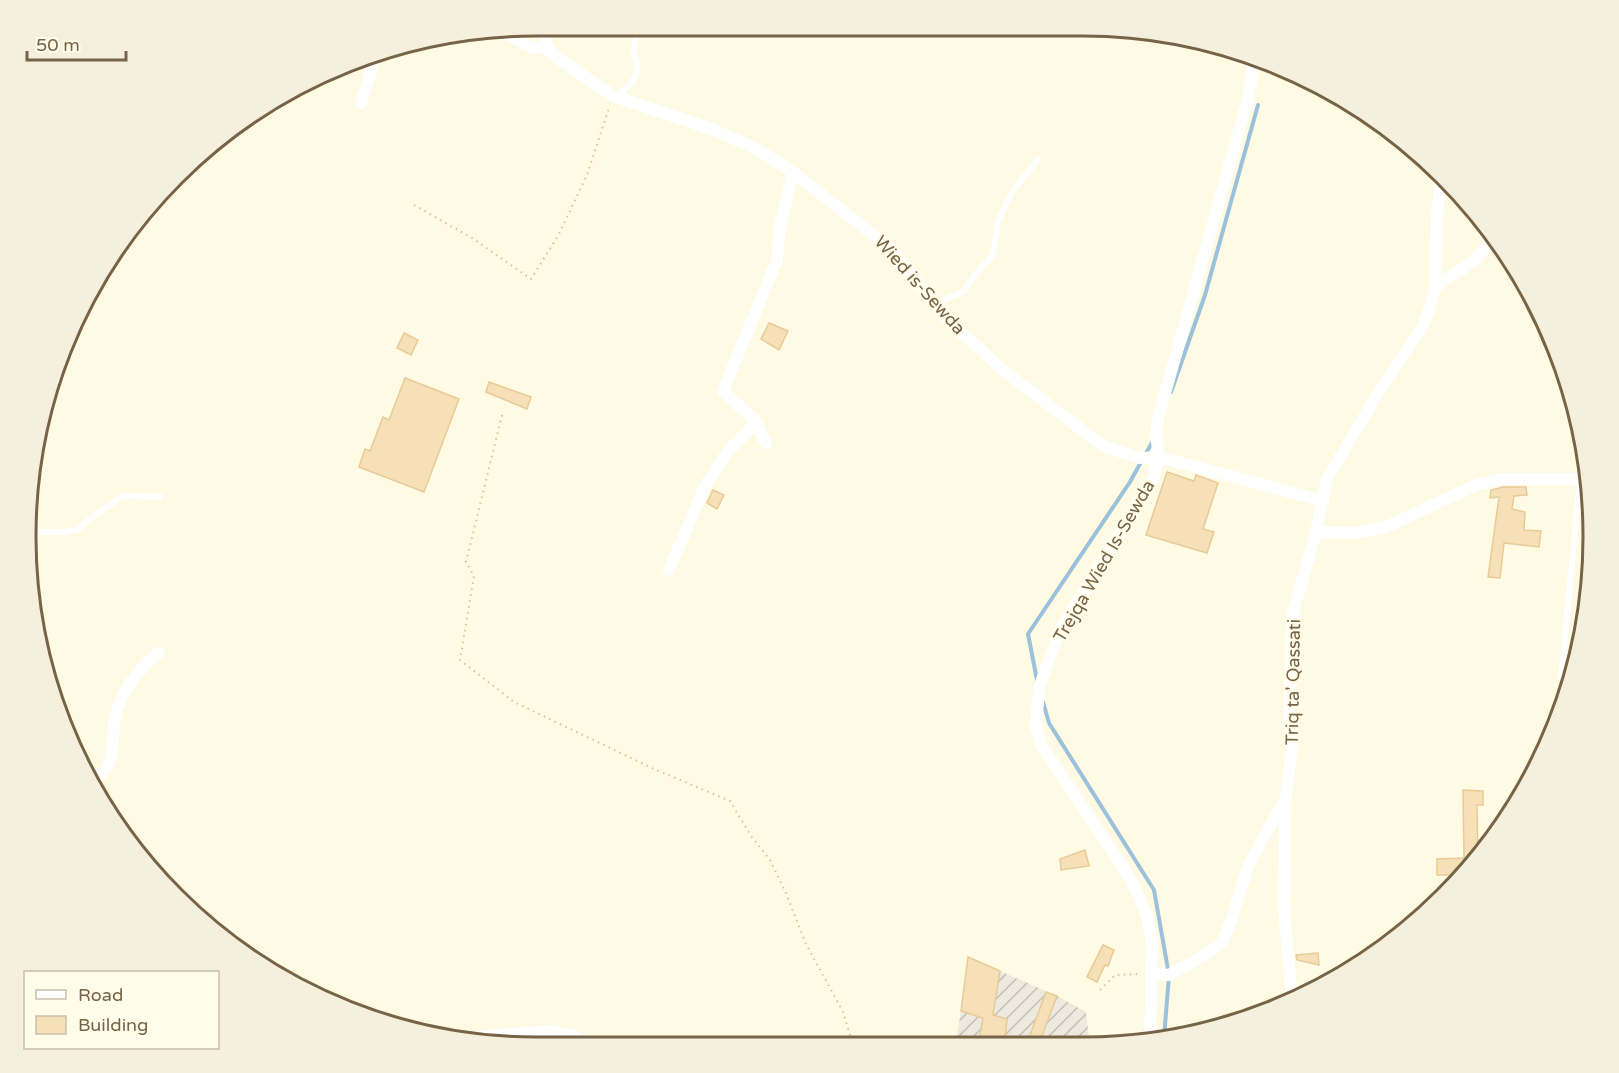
<svg xmlns="http://www.w3.org/2000/svg" width="1619" height="1073" viewBox="0 0 1619 1073" font-family="'Varela Round',sans-serif">
  <style>
    .industrial { fill: url(#industrial-furrows) }
    .lines { fill: none; stroke-linecap: round; stroke-linejoin: round }
    .stream { stroke: #9bc1db; stroke-width: 4 }
    .building { fill: #f5e0b8; stroke: #e9cb97; stroke-width: 1.5 }
    .path { stroke: #dac39b; stroke-width: 2; stroke-dasharray: 1.5 4.5; stroke-linecap: butt }
    .lane { stroke: #fff; stroke-width: 6 }
    .street { stroke: #fff; stroke-width: 12 }
    .labels { text-anchor: middle; dominant-baseline: central; stroke-width: 4.5; stroke-linejoin: round; paint-order: stroke }
    .street-label { font-size: 18px; fill: #776447; stroke: #fffcea }
    .rim { fill: none; stroke: #776447; stroke-width: 3 }
  </style>
  <defs>
    <pattern id="industrial-furrows" width="10" height="10" patternUnits="userSpaceOnUse" patternTransform="scale(1.5)"><rect width="10" height="10" fill="#ede9de"/><path d="M-1 1l2-2M0 10L10 0M9 11l2-2" fill="none" stroke="#c5c0b6"/></pattern>
  </defs>
  <rect width="100%" height="100%" fill="#fefae3"/>
  <path class="industrial" d="M968,957L1057,996L1086,1012L1090,1046H956Z"/>
  <g class="lines">
    <path class="stream" d="M1171,392L1205,295L1258,105
      M1145,455L1153,441
      M1037,680L1028,634L1130,482L1141,462
      M1043,702L1049,723L1154,890L1169,975L1164,1038"/>
  </g>
  <path class="building" d="M769,323L788,331L779,350L761,339Z
    M404,333L418,340L411,355L397,348Z
    M405,378L459,399L424,492L359,467L365,449L370,451L383,417L389,420Z
    M489,382L531,397L527,409L486,392Z
    M1167,472L1194,481L1196,475L1218,483L1203,529L1214,532L1207,553L1146,535Z
    M1503,487H1526L1527,495L1514,496L1512,509L1525,512L1524,530L1541,531L1539,547L1504,543L1500,578L1488,577L1499,497L1490,498L1491,490Z
    M713,490L724,495L717,509L707,503Z
    M1463,790L1483,791V805H1477L1478,857L1464,876V872H1458V875H1437V859L1464,858Z
    M1085,850L1089,866L1061,870L1060,859Z
    M1103,945L1114,950L1108,966L1105,965L1097,982L1087,977Z
    M1318,953L1319,965L1297,960L1296,955Z
    M968,957L1000,971L993,1015L1007,1019L1004,1046L979,1041L983,1018L961,1011Z
    M1046,992L1057,996L1038,1046H1026Z"/>
  <g class="lines">
    <path class="path" d="M414,205L472,238L531,279L558,236L587,175L609,108
      M502,415L466,562L474,576L460,660L514,702L654,769L730,801L751,836L770,860L785,891L806,944L843,1012L853,1045
      M1100,990L1115,975L1140,974"/>
    <path class="lane" d="M614,96C627,89 639,80 637,63C636,58 634,54 634,49C634,40 638,34 642,26
      M936,304L964,291L973,277L988,261L993,255L998,221L1012,192L1038,159
      M29,529L44,532H66L76,530L122,496L160,497
      M1561,679L1580,479"/>
    <path class="street" d="M544,26L547,48L553,55L613,96L706,127L753,147L793,172L891,249L948,320L1004,371L1103,446L1140,458L1159,457L1323,501
      M501,31L531,47L547,48
      M361,103L370,75L372,53
      M1435,287L1475,260L1495,237
      M756,423L766,443
      M1316,532L1354,533L1386,527L1476,485L1502,479H1588
      M669,570L705,486L728,451L757,422L723,391L777,260L780,227L793,172
      M90,781C121,766 109,741 116,715C122,689 138,670 158,653
      M1152,974L1169,975L1205,955L1222,942L1232,919L1247,869L1264,836L1284,803
      M1292,1001L1284,907L1285,803L1292,747L1289,704L1293,613L1316,532L1327,479L1382,387L1423,326L1429,311L1435,287L1437,215L1441,175
      M447,1036L465,1038L551,1031L573,1036L589,1044
      M1150,1041L1152,941L1147,916L1137,892L1123,867L1042,746L1036,727L1039,688L1060,630L1153,479L1159,457L1156,435L1158,418L1248,99L1252,78V61"/>
  </g>
  <g class="labels">
    <g class="street-label">
      <text transform="translate(920 285) rotate(48)">Wied is-Sewda</text>
      <text transform="translate(1104 561) rotate(-60)">Trejqa Wied Is-Sewda</text>
      <text transform="translate(1293 682) rotate(-89)">Triq ta' Qassati</text>
    </g>
  </g>
  <path d="M0 0H1619V1073H0ZM536 36H1083A500 500 0 0 1 1583 536V537A500 500 0 0 1 1083 1037H536A500 500 0 0 1 36 537V536A500 500 0 0 1 536 36Z" fill="#f4f0dd" fill-rule="evenodd"/>
  <path class="rim" d="M536 36H1083A500 500 0 0 1 1583 536V537A500 500 0 0 1 1083 1037H536A500 500 0 0 1 36 537V536A500 500 0 0 1 536 36Z"/>
  <rect x="24" y="971" width="195" height="78" fill="#fffcea" stroke="#c9bfa9" stroke-width="1.5"/>
  <rect x="36" y="990" width="30" height="9" fill="#ffffff" stroke="#c9bfa9" stroke-width="1.5"/>
  <text x="78" y="1001" font-size="18" fill="#776447">Road</text>
  <rect x="36" y="1016" width="30" height="18" fill="#f5e0b8" stroke="#c9bfa9" stroke-width="1.5"/>
  <text x="78" y="1031" font-size="18" fill="#776447">Building</text>
  <path d="M27 51v9h99v-9" fill="none" stroke="#776447" stroke-width="3"/>
  <text x="36" y="51" font-size="18" fill="#776447" stroke="#fffcea" stroke-width="4.5" paint-order="stroke">50 m</text>
</svg>
